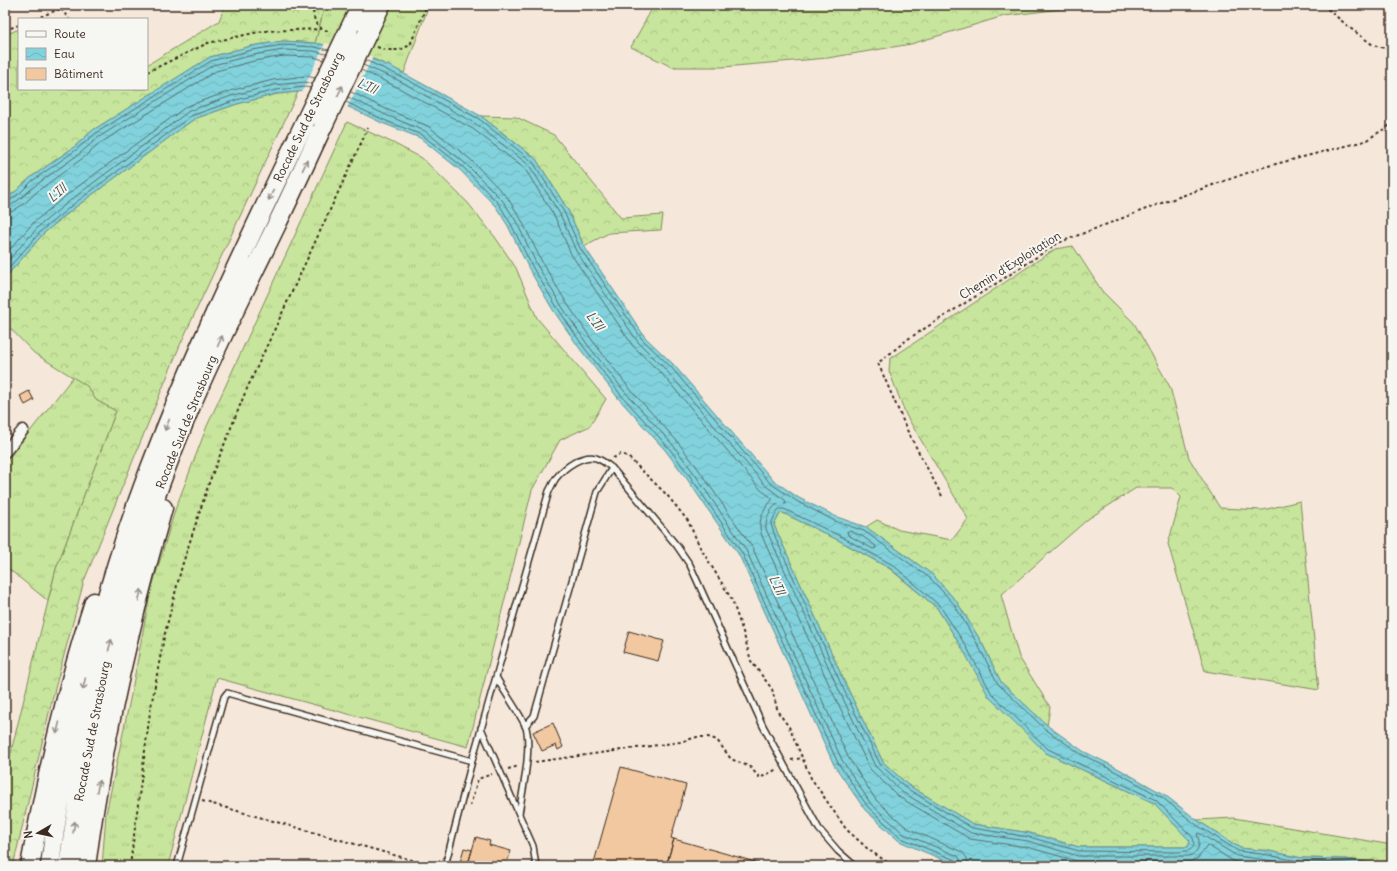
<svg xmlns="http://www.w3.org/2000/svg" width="1397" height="871" viewBox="0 0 1397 871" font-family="Delius,sans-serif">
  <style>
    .grass { fill: url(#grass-tufts); stroke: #81885d }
    .forest { fill: url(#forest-crowns); stroke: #81885d }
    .water { fill: url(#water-waves); stroke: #658f90; fill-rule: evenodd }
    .pier { fill: #f5e8da }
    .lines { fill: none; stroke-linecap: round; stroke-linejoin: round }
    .shore { stroke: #576d6a; stroke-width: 1 }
    .building { fill: #f2c8a1; stroke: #3b2a1e }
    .lane-casing { stroke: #3b2a1e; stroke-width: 8 }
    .street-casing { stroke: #3b2a1e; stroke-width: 13 }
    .highway-casing { stroke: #3b2a1e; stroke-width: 21 }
    .path { stroke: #3b2a1e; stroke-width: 2; stroke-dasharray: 3 3; stroke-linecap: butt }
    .lane { stroke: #f6f6f2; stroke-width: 5 }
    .street { stroke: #f6f6f2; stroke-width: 10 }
    .highway { stroke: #f6f6f2; stroke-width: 18 }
    .highway-bridge-casing { stroke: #3b2a1e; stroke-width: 21; stroke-linecap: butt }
    .highway-bridge { stroke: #f6f6f2; stroke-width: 18 }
    .oneway { stroke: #989088 }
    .labels { text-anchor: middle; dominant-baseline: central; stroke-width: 4; stroke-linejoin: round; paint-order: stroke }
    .street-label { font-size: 12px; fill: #3b2a1e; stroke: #f6f6f2 }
    .water-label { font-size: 13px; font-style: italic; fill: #4c544e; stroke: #f6f6f2 }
  </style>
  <defs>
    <pattern id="grass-tufts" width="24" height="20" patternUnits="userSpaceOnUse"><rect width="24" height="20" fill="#c7e59c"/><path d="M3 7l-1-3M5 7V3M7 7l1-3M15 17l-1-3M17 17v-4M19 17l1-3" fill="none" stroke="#acc586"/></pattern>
    <pattern id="forest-crowns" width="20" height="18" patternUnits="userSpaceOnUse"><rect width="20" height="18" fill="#c7e59c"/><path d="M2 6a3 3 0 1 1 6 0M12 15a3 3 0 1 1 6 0" fill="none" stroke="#acc586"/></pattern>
    <pattern id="water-waves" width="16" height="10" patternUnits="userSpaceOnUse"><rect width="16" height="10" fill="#81d2dc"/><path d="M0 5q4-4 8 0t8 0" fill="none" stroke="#70b4bc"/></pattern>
  </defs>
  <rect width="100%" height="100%" fill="#f5e8da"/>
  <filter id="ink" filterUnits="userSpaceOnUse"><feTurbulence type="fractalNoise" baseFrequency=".025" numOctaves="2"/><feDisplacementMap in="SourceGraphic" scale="8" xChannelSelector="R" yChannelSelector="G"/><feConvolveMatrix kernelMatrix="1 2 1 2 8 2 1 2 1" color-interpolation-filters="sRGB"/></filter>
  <g filter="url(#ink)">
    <path class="grass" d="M325,5H429L404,73L376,60L348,50L315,43Z
      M347,122L391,142L422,158L468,203L495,237L516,268L537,318L606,399L590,426L560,440L532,490L468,747L217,678L168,866H102L106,814L132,690L150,594L175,510L207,426Z
      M73,377L88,386L96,400L116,411L56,569L48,601L5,566V463Z"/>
    <path class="forest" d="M225,5H325L315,43L283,41L251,46L210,57L93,130L74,147L30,178L16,191L5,199V35L19,29V89H147V65L219,21Z
      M654,5H1095L1004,16L911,44L828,58L723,67H672L631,47Z
      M298,92L180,345L84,581L53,696L13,866H5V776L56,569L116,411L96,400L87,386L34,353L5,323V278L44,233L77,206L194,119L237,104L277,94Z
      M481,116L516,117L554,135L621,218L663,215L661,230L609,233L584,246L568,210L536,159Z
      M1073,246L1102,291L1134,323L1170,387L1189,458L1220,508L1263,510L1300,501L1319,690L1205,671L1168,544L1181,497L1172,488H1136L1088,519L1001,595L1019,657L1050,707L1047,726L1001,682L982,643L957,602L933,575L866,527L877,520L899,530L952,540L968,519L906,415L889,371L890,359L1055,249Z
      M781,512L840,541L890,569L937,608L962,648L1046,753L1154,803L1191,841L1188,847H1079L1030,833L973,824L908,785L883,762L845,683L774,525Z
      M1234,818L1392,845V866L1345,859L1302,858L1269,851L1240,848L1197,820Z"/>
    <path class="water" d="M283,41L315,43L348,50L392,67L481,116L536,159L568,210L584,246L645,337L673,364L773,480L799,498L837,517L866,527L933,575L957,602L982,643L1001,682L1048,726L1083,751L1121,770L1165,795L1197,820L1240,848L1269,851L1302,858L1345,859L1391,866H957L899,841L865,810L834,765L739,555L687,479L665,450L618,398L580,349L553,310L529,269L508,226L496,207L460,170L420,138L382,123L351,108L307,91L277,94L237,104L194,119L77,206L44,233L5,278V199L16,191L30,178L74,147L93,130L210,57L251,46ZM781,512L840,541L891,569L937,608L962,648L989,697L1046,753L1154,803L1190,841L1188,847H1079L1030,833L973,824L908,785L883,762L845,683L774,525Z"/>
    <path class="pier" d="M325,43L349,48L373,57L347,108L306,93L301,94Z"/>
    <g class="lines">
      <path class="shore" d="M365,60L402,77L479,119L533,162L564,212L580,248L642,339L670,366L770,483L798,502L835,521L864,531L930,578L954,604L978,645L998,684L1045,729L1081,754L1120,774L1163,798L1195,824L1238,851L1268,855L1302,862L1344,863L1363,866
        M363,65L400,81L476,124L529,165L560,214L576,251L638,342L666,370L766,486L786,501V504C783,503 779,503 776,505C770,509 765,522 766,529L837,686L875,766L902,792L971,833L1028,841L1078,856H1189C1199,853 1201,843 1197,834L1199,833L1237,856L1267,860L1295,866
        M361,70L397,87L473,129L525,169L555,217L571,254L633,346L662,374L761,490L772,498V500C766,506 759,518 760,527C760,532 763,538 765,543L831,689L870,769L899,797L970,839L1027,847L1077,861L1189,862L1198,858L1207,845L1235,862L1268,866
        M351,92L388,110L428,126L470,159L507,197L521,219L542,262L566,302L592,340L629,388L677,441L699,470L752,547L781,609L848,757L876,800L907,828L962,852L967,858L968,866
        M348,97L386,115L425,131L466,164L503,201L516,221L537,265L561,305L587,344L625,392L673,445L694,473L746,550L842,760L871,804L904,834L958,856L961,861L962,866
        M346,102L384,120L422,135L463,167L499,204L511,224L533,268L557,307L583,346L621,395L669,448L690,476L742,553L838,763L868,807L901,838L955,860L957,863V866
        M5,202L9,201L19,194L32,181L76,150L96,133L211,61L252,50L283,45L314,47L329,50
        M5,207L10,206L21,198L36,185L79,154L99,137L213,65L253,55L283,50L314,51L326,54
        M5,213L13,211L25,203L39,190L83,158L102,142L216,71L254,61L284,56L313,57L324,60
        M5,255L34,222L68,194L187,106L233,90L273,80L306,76L315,78
        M5,264L39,226L72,199L189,111L234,95L274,85L306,82L312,84
        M5,272L42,230L75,203L191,116L236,100L276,90L306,87L310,88
        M780,509H784L842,537L893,565L940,606L966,646L992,694L1048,749L1156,800L1193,838C1197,851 1187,851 1178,852L1079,851L1029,837L972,828L906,788L880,764L841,684L776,539L771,524L777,511Z
        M850,531L862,536L876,546V548L873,549L848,535L847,532Z"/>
    </g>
    <path class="building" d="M29,391L34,400L25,405L20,396Z
      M629,631L664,641L658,661L623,652Z
      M553,723L563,747L558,750L556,745L542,751L533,732Z
      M621,767L686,785L671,838L674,839L666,866H593Z
      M476,837L490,841L489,845L511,851L506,866H476L468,864Z
      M674,839L759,863L758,866H666Z
      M464,848L472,850L468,864L476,866H459Z
      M902,862L907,863L906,866H901Z"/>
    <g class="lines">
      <g class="lane-casing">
        <path id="lane" d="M496,677C505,693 517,709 525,725C533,744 522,793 519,814
          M525,726L534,716L597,492L612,468
          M481,728L533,846L536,866
          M177,866L224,697L227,693L472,761
          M445,866L472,761L549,491C552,486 554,480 557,477C565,467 583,454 596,458C602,460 607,464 612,468L677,546L690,565L763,726L819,829L838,851L855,866"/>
      </g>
      <g class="street-casing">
        <path id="street" d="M5,452L23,430"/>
      </g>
      <g class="highway-casing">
        <path id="highway" d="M349,30L361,5
          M367,34L381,5
          M30,866C46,777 66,688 94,602
          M50,866C54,827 63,787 70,749C88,659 112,570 144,484C190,360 248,241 305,122
          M68,866C85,753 106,640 144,531C158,487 175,444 193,401C218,342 248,284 276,226C292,193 307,160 323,126
          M86,866C102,745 129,626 163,508"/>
      </g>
      <path class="path" d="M314,5C312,15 314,22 322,29
        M1323,5L1350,28L1373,45L1392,50
        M61,9L69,19
        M35,19L69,5
        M5,30L19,25
        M377,47L386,50H400L410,45L427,5
        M147,72L208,43L263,31L322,29L331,32
        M613,458L620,454L627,456L667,495L688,521L700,547L732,600L744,635L751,661L772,689L778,712L789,727L811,778L846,829L869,850L887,862V866
        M942,496L907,430L878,363L908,339L1000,281L1058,243L1159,204L1264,167L1365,141L1392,124
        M791,760L802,758
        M535,762L680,742L697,737H708L717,740L731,759L750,767L760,778L777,769
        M508,769L519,766
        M202,801L433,866
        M470,806L478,779L492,774
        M130,866L150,712L164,637L182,566L210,480L245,393L368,128"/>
      <use href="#lane" class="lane"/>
      <use href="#street" class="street"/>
      <use href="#highway" class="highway"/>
      <g class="highway-bridge-casing">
        <path id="highway-bridge" d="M305,122L349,30
          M323,126L367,34"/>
      </g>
      <use href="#highway-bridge" class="highway-bridge"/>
    </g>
    <defs><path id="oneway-shaft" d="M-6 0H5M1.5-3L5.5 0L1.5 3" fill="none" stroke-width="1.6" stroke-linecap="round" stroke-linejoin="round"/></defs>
    <g class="oneway">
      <use href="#oneway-shaft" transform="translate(340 91) rotate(-64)"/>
      <use href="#oneway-shaft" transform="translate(305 165) rotate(-65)"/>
      <use href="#oneway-shaft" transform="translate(271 195) rotate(115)"/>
      <use href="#oneway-shaft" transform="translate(220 341) rotate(-66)"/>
      <use href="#oneway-shaft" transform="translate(167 425) rotate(112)"/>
      <use href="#oneway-shaft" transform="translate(140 595) rotate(-76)"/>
      <use href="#oneway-shaft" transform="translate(110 645) rotate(-75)"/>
      <use href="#oneway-shaft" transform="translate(84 684) rotate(103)"/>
      <use href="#oneway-shaft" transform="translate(58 728) rotate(104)"/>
      <use href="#oneway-shaft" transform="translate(98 786) rotate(-80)"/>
      <use href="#oneway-shaft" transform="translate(74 827) rotate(-81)"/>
    </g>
  </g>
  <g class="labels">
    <g class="street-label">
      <text transform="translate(308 117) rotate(-64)">Rocade Sud de Strasbourg</text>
      <text transform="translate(1010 265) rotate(-32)">Chemin d'Exploitation</text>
      <text transform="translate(186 422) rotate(-68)">Rocade Sud de Strasbourg</text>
      <text transform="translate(92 731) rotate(-79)">Rocade Sud de Strasbourg</text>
    </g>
    <g class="water-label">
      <text transform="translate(367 86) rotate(23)">L'Ill</text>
      <text transform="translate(57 193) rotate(-41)">L'Ill</text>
      <text transform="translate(595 321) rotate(53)">L'Ill</text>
      <text transform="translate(777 585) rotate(65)">L'Ill</text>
    </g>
  </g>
  <rect width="1397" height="871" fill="none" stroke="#f6f6f2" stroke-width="20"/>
  <rect x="10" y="10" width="1377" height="851" fill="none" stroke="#3b2a1e" stroke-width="1.5" filter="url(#ink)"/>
  <rect x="18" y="18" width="130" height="72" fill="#f6f6f2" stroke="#aba49d"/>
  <rect x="26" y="31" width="20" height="6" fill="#f6f6f2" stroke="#aba49d"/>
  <text x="54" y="38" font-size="12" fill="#3b2a1e">Route</text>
  <rect x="26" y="48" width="20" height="12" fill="url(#water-waves)" stroke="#aba49d"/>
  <text x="54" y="58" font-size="12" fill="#3b2a1e">Eau</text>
  <rect x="26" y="68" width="20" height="12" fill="#f2c8a1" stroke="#aba49d"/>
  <text x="54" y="78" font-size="12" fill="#3b2a1e">Bâtiment</text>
  <g transform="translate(38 833) rotate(261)" stroke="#f6f6f2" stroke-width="3" paint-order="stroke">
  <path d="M0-3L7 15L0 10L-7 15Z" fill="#3b2a1e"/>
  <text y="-6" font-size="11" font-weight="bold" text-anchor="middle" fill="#3b2a1e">N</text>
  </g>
</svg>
